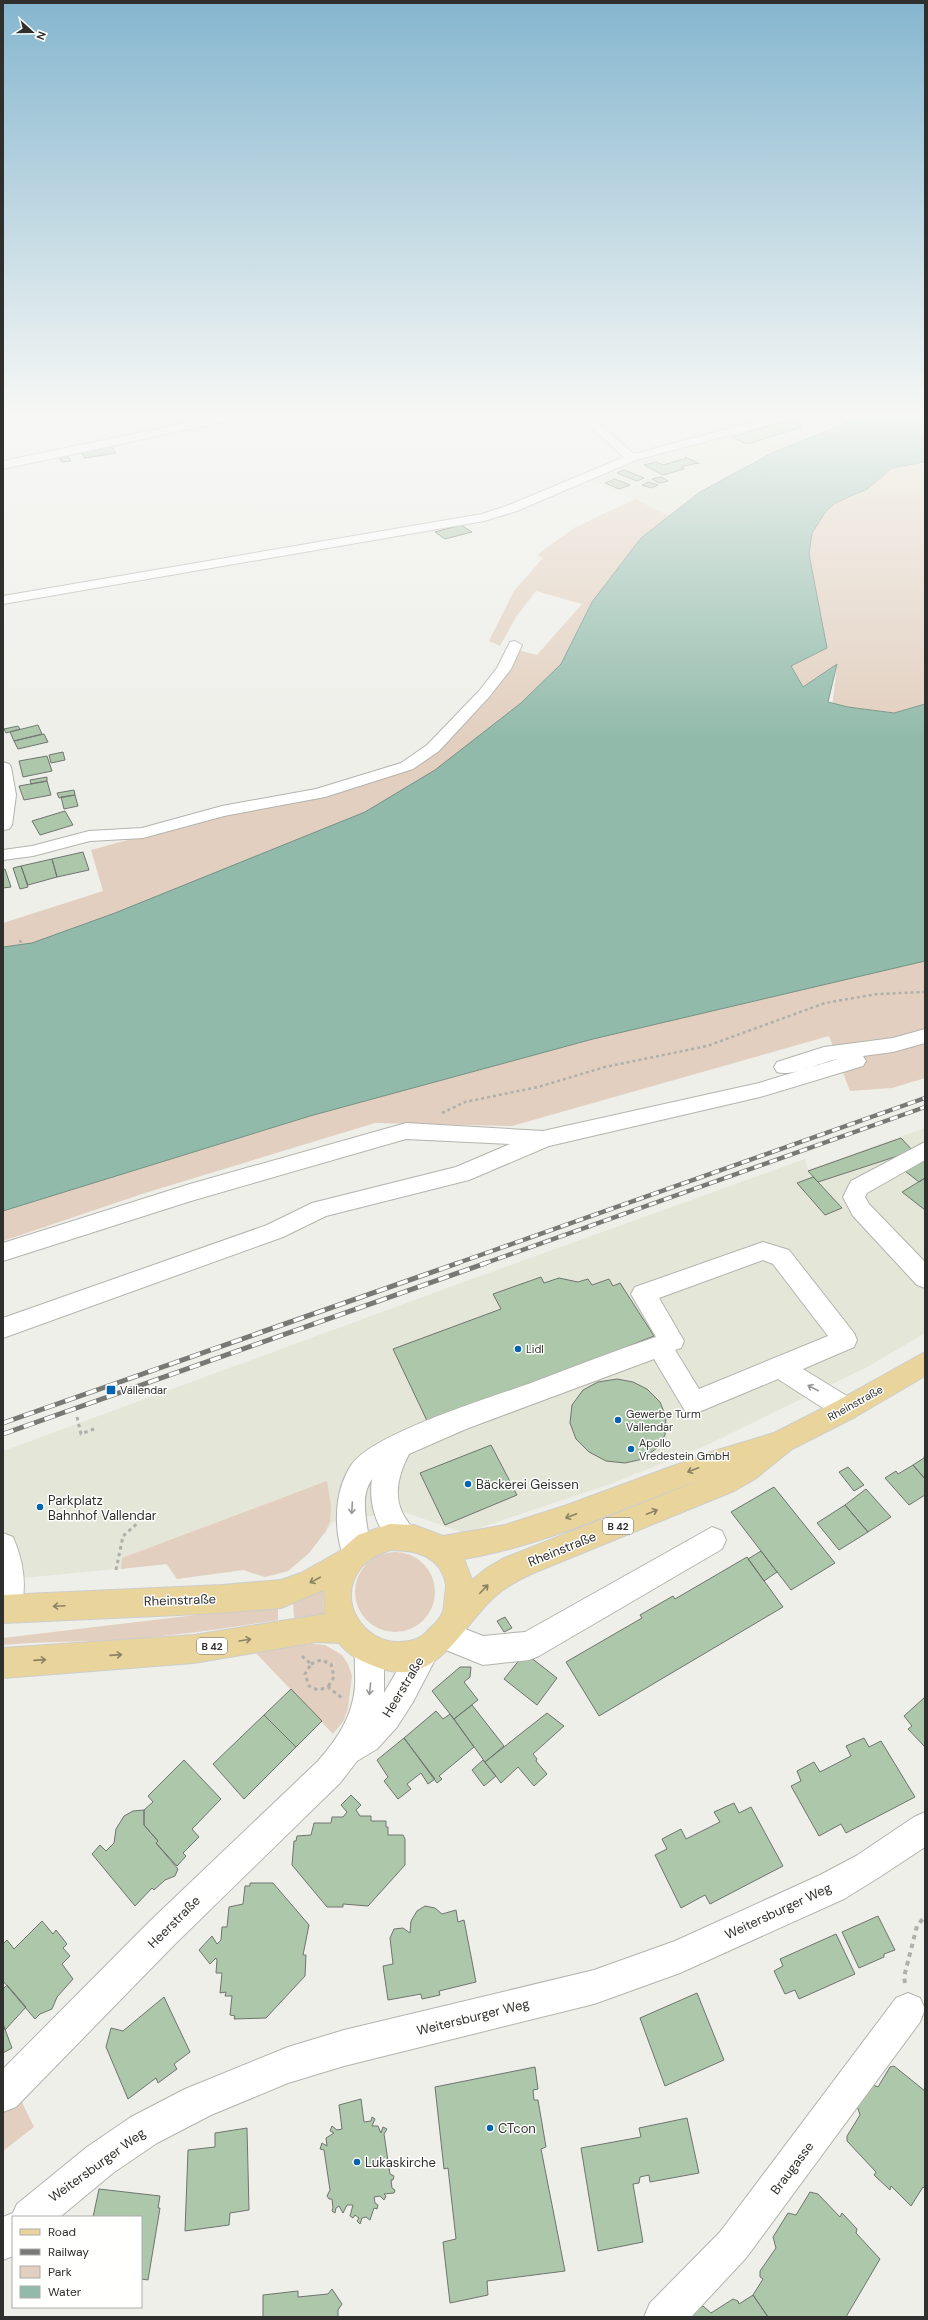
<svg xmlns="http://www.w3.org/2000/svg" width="928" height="2320" viewBox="0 0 928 2320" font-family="'DM Sans',sans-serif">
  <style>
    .built { fill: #e4e6d8 }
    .green { fill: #e2cfbf }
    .water { fill: #91baaa; stroke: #749084 }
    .building { fill: #adc7aa; stroke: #707470 }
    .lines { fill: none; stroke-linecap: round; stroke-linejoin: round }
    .minor-casing { stroke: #b3b4ae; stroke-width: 2 }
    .major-casing { stroke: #cdcdcd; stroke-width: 2 }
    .path-far2 { stroke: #afb0ab; stroke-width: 2.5; stroke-dasharray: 3 3; stroke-linecap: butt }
    .path-far1 { stroke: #afb0ab; stroke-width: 3; stroke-dasharray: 3.5 3.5; stroke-linecap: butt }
    .path { stroke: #afb0ab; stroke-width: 4; stroke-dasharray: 4.5 4.5; stroke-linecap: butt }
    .minor { fill: #fff; fill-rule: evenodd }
    .major { fill: #e9d49c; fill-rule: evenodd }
    .rail-far1-casing { stroke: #787975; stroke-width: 4.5 }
    .rail-casing { stroke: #787975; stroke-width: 5 }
    .rail-far1 { stroke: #fffffe; stroke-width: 3; stroke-dasharray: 8; stroke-linecap: butt }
    .rail { stroke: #fffffe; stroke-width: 3.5; stroke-dasharray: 11; stroke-linecap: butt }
    .oneway { stroke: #979796 }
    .oneway2 { stroke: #8c8264 }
    .poi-dot { fill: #0263af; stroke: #fffffe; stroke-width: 1.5 }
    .labels { text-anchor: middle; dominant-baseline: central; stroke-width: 3; stroke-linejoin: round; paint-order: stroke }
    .shield { fill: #fffffe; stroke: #6d6d6c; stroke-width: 1 }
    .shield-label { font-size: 10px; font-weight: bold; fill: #2f2f2d }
    .poi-label { font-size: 11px; fill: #2f2f2d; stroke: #fffffe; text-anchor: start }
    .street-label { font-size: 11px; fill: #2f2f2d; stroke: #fffffe }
    .near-poi-label { font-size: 13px; fill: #2f2f2d; stroke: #fffffe; text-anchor: start }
    .near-street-label { font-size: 13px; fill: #2f2f2d; stroke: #fffffe }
  </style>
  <rect width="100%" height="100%" fill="#eeefe9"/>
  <path class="built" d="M796,415H837L842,419L765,450L772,453L700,492L669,516L588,479L636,459Z
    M925,1128V1333L869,1366L707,1445L611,1484L464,1533L401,1511L333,1522L309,1553L288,1571L265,1577L243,1570L177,1579L166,1564L3,1580V1451L469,1280L805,1159L808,1170Z"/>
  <path class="green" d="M837,415H855L772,453L764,450L841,419Z
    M925,463V704L894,713L832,708L837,665L803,687L791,666L800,542L819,505L867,489L892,468Z
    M635,499L669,516L641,538L592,602L561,664L521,703L435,770L365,812L115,913L32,943L3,947V923L103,891L91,850L205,819L369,782L370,783L408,768L518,650L537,655L582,604L536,591L516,617L500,646L489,641L514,591L543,558L537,555L574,528Z
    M925,961V1078L892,1088L850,1091L829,1036L512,1126L375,1123L145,1193L3,1241V1211L310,1116L593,1039Z
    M327,1481L331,1507L330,1521L326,1531L309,1553L288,1571L265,1577L243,1570L177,1579L167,1564L121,1569L122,1558Z
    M355 1592a40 40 0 1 1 80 0a40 40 0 1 1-80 0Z
    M323,1587L324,1614L294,1618L293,1602Z
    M278,1605V1620C229,1628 180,1635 130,1639C88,1642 45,1641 3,1645V1638Z
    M312,1644L325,1645L342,1655L348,1664L352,1676L348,1708L344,1720L333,1734L254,1651Z
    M19,2096L34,2127L3,2151V2108Z"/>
  <path class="water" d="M865,415H925V462L892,468L867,489L835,503L826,511L812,533L809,554L827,648L791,666L803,687L837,664L828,702L848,707L894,713L925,704V961L593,1039L310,1116L3,1211V947L32,943L115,913L365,812L435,770L521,703L561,664L592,602L641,538L700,492L772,453Z"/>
  <path class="building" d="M787,421L802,427L747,444L732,437Z
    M110,445L116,453L85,458L79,450Z
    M66,453L71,461L62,462L58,455Z
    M685,457L700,464L697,463L681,467L684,469L663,475L644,465L656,462L663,465L687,458Z
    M624,470L644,478L637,481L617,473Z
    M661,477L668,481L659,483L652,479Z
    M615,479L630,485L619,489L605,483Z
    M649,482L658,485L651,488L642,485Z
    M461,525L472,532L445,539L435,532Z
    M38,725L42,734L14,741L10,732Z
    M18,726L20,729L6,733L4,729Z
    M44,734L48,742L18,749L14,741Z
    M63,752L65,760L51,763L49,755Z
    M47,756L52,771L23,777L19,761Z
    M47,777V781L31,784L30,780Z
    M47,781L51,795L24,800L19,786Z
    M74,790L75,795L59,798L57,793Z
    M75,795L78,806L64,809L61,797Z
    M65,811L73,825L40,835L32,821Z
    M83,852L89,870L57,877L52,859Z
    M52,859L57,877L28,885L21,866Z
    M21,866L28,887L20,889L13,868Z
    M5,869L11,887L3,888V870Z
    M901,1138L913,1151L818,1182L808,1171Z
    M925,1159V1178L919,1182L905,1171Z
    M813,1177L818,1182L842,1208L825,1215L797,1183Z
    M925,1178V1210L902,1192Z
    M541,1277L544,1283L559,1278L578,1282L588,1279L592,1285L609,1279L613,1286L620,1283L654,1336L429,1425L393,1349L501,1309L493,1294Z
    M617,1379L633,1382L647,1389L660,1402L666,1417L665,1435L658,1447L643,1459L625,1463L606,1461L589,1452L576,1439L570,1423L572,1405L583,1390L598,1382Z
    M491,1445L517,1495L445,1525L420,1473Z
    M925,1453V1452V1479L913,1465L924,1458Z
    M913,1465L925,1479V1495L909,1505L885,1478L896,1471L898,1474Z
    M848,1467L864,1485L854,1491L839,1472Z
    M774,1487L835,1563L791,1590L731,1512Z
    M866,1489L891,1517L868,1532L845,1505Z
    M845,1505L868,1532L839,1550L817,1523Z
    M761,1551L777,1572L764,1581L748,1559Z
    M747,1557L783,1607L599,1716L566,1662L642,1618L640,1615L673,1596L675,1599Z
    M505,1617L512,1628L504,1632L497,1621Z
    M525,1653L557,1678L537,1705L504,1679Z
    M460,1667H471L470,1677L464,1682L478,1700L454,1719L432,1691Z
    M291,1689L322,1721L296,1747L264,1715Z
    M925,1697V1747L908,1729L912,1726L904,1716Z
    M472,1705L504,1746L485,1762L454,1719Z
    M436,1711L443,1719L450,1714L474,1747L439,1776L442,1779L437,1783L404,1738Z
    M547,1713L564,1726L533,1754L537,1759L536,1761L547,1774L534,1786L518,1767L501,1783L485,1762Z
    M264,1715L296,1747L244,1799L213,1764Z
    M404,1738L435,1779L428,1784L421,1773L407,1784L411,1789L398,1799L384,1781L388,1777L377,1760Z
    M864,1738L869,1747L881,1741L915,1797L846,1833L841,1824L819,1836L791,1786L801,1781L797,1771L814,1762L820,1772L851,1756L846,1746Z
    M184,1760L221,1799L192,1829L199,1837L183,1853L186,1856L177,1866L156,1843L158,1841L144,1825V1810L153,1802L148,1796Z
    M483,1760L496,1776L484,1786L472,1770Z
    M351,1795L361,1805L356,1810L360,1816H371V1821H386V1827H388V1835H403L405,1839V1865L368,1906L343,1904V1907H327L292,1865L294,1841H296L297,1836L311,1835L314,1823H331L332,1817H343L347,1812L341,1805Z
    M734,1803L739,1813L751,1807L783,1866L710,1904L705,1895L681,1908L655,1855L667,1849L662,1839L681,1829L686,1839L720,1822L714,1812Z
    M144,1810V1825L158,1841L156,1843L178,1869L175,1876L165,1880L154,1890L152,1888L135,1906L92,1854L100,1845L106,1851L114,1843L116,1829L124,1816L133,1811Z
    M250,1883H273L309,1925L303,1955H306L305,1976L266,2018L234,2019L235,2016L230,2015L232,1996H225L226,1992L220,1993L222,1973H216L217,1960L216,1958L210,1964L199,1950L212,1936L217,1944L221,1940L222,1927H227L229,1907L243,1904L245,1886H250Z
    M425,1906L435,1908L442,1914L456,1910L458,1922L464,1920L476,1982L439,1991L440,1995L422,1999L421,1994L388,2000L383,1966L393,1964L390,1938L394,1929L403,1928L410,1933L411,1921L417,1911Z
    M878,1916L895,1950L884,1954V1957L859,1968L842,1932Z
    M42,1921L53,1934L56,1930L67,1944L63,1948L70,1956L62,1964L73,1979L57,1997L52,2009L40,2014L35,2019L3,1981V1944L7,1940L14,1949Z
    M836,1934L855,1974L799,1999L795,1990L785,1994L774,1971L783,1966L780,1959Z
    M7,1985L26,2007L5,2030L3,2024V1989Z
    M697,1993L724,2060L665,2086L640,2018Z
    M164,1997L190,2052L174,2064L177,2069L158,2083L156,2078L128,2099L106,2047L111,2028L123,2031Z
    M3,2024L12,2048L3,2053Z
    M894,2066L925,2091V2189L923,2187L911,2206L891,2186L890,2190L874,2175L876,2172L847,2141V2136L860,2115L857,2106L873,2085L878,2087L890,2067Z
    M535,2067L538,2089L533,2090L534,2100H538L546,2147L541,2149L565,2271L487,2281L488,2295L450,2303L443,2242L456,2239L448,2168L444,2169L435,2087Z
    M361,2099L364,2122L371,2121L372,2117L375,2119L372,2126H378L381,2133L383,2127L387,2129L384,2134L390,2174L394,2176L393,2180H391L392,2188L395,2190L394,2193L384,2194L386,2196L384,2200L380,2196L374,2197L375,2203L378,2205L377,2209L374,2208L370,2220L366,2217L362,2218L360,2224L357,2221L359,2218L355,2215L353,2218L350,2216L353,2205H347L343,2213L339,2206L336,2208L335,2213L332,2211L333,2208L332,2199H329L327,2196L330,2190L324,2150L320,2149L322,2143L327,2146L326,2138L334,2133L330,2131L332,2126L337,2130L342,2129L339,2105Z
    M687,2118L699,2173L650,2182L649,2175L640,2177L639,2183L633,2184L643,2242L598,2251L581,2148L641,2137L639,2128Z
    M247,2128L249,2210L230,2213L229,2225L185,2231L188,2150L215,2147V2133Z
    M99,2189L160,2196L158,2208H160L148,2280L141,2279V2217H93Z
    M810,2192L818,2194L840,2217L842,2213L857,2229L856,2233L880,2259L846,2317H768L753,2295L763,2279L760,2277V2271L776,2248L773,2237L788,2213L796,2215Z
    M332,2289L342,2304L338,2310V2317H263V2295L298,2291V2297L328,2294Z
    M753,2295L768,2317H684L703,2306L711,2313L733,2299L738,2301L739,2304Z"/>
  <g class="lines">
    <g class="minor-casing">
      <path id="minor" d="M225,415H247L242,418L3,469V461Z
        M577,415H589L634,454L779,415L790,417L789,419L636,460L517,511L484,521L3,604V596L482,514L509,505L624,457Z
        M515,641L522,645L511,669L489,697L439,751L413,769L325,797L224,816L143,838L90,841L33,856L3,860V850L32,846L89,831L142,828L222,806L316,789L401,763L427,745L479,691L497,668L510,642Z
        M3,762L9,764L11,767L16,795L12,825L9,829L3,830Z
        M925,1029V1043L893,1052L863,1056L866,1061L863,1066L760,1097L549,1146L469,1180L326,1216L283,1237L3,1338V1318L267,1225L312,1203L456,1167L510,1144L406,1139L191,1201L3,1261V1243L190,1184L406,1123L543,1131L759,1083L838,1059C820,1062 793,1077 777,1072L774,1067L777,1062L824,1047L893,1038Z
        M925,1142V1160L867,1193L865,1197L869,1204L925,1262V1288L917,1285L853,1216L843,1197L851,1181Z
        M763,1242L789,1250L854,1333L857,1340L854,1347L803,1369L855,1401L859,1409L855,1417L846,1420L837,1417L778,1379L694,1414L685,1411L654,1359L466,1429L409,1454C400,1471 393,1493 402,1512C406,1521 413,1527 417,1536L413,1545L403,1549C378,1539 368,1504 372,1479C354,1505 377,1539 366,1563L356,1567L346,1563C333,1534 333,1491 352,1464C374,1433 492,1397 531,1383C573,1367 614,1351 656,1337L631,1294L635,1287ZM763,1260L773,1264L828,1336L699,1389L675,1350L681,1348L684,1341L659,1298Z
        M712,1527L722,1531L726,1540L722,1549L539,1656L529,1660L483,1665L436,1646L439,1652L413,1702L397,1727L377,1749L357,1761L340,1783L174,1945L16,2107L3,2112V2069L150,1921L318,1761C338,1738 353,1716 355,1685C356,1669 352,1654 359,1640L369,1636L379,1640L384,1650V1693L414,1642L424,1637L433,1641L430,1635L435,1625L445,1621L483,1636L525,1632Z
        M3,1533L13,1537C24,1563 29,1591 17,1618L7,1622L3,1620Z
        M925,1812V1847L878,1878L844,1899L680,1973L594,2004L344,2066L288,2083L211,2115L157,2143L113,2173L60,2217H13V2256L3,2260V2217L13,2213L17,2204L87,2147L131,2117L185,2089L288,2047L344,2030L594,1970L675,1941L820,1875L856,1856L914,1817Z
        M908,1993L920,1998L925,2009L920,2022L746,2258L691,2317H644L650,2303L720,2232L896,1998Z"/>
    </g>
    <g class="major-casing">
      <path id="major" d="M925,1352V1376L855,1417L792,1449L755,1479L734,1491L531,1574C516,1581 502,1589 490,1601C457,1634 433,1691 374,1666C361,1661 348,1655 339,1643L317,1642L194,1663L3,1678V1648L194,1635L325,1614L324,1590L281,1608L222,1613L3,1623V1595L222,1585L281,1580L301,1573L340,1551L358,1535L390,1524L414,1525L443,1536L505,1525L567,1505L711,1452L774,1433L837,1401ZM703,1479L502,1559L487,1568L472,1580L464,1559C547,1545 624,1507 703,1479ZM390,1550C415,1550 441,1555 446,1585C446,1592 444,1600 444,1607C443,1616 436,1623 429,1629C421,1639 413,1641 400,1642C363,1643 336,1601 360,1569C367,1559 379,1554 390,1550Z"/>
    </g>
    <path class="path-far2" d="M20,940L23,950
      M442,1113L465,1102L538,1087L605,1067L707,1046L825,1003L878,994L925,992"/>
    <path class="path-far1" d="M77,1417L81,1434L94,1429
      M116,1570L123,1536L139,1522
      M302,1656L311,1664L305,1674L309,1686L318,1690L328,1687L342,1698
      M311,1664L321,1660L331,1664L334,1677L328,1687"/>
    <path class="path" d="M905,1983L904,1977L917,1926L925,1916"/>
    <use href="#minor" class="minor"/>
    <use href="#major" class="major"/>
    <g class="rail-far1-casing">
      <path id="rail-far1" d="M455,1264L925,1098
        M483,1264L925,1107"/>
    </g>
    <g class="rail-casing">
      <path id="rail" d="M3,1423L458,1263
        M3,1434L486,1263"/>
    </g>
    <use href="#rail-far1" class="rail-far1"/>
    <use href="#rail" class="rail"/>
  </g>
  <defs><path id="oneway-shaft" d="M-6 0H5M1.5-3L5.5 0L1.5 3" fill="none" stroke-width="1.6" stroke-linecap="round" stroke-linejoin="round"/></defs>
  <g class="oneway">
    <use href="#oneway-shaft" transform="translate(813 1388) rotate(-153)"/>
    <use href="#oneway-shaft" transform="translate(352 1508) rotate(93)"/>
    <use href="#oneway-shaft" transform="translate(370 1689) rotate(96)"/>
  </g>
  <g class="oneway2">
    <use href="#oneway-shaft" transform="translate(693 1470) rotate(159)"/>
    <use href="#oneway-shaft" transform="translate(652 1512) rotate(-22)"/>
    <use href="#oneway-shaft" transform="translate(571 1516) rotate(159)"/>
    <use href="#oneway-shaft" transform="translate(315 1580) rotate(152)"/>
    <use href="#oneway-shaft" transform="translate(484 1589) rotate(-46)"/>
    <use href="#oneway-shaft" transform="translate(59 1606) rotate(177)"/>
    <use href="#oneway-shaft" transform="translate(245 1640) rotate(-9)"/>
    <use href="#oneway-shaft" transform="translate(116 1655) rotate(-4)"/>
    <use href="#oneway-shaft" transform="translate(40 1660) rotate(-4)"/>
  </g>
  <linearGradient id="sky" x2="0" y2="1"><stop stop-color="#85b6cf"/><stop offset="0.56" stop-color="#f7f8f5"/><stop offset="1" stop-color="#f7f8f5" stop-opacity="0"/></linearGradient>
  <rect width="928" height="740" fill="url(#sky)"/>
  <g class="poi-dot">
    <circle cx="518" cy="1349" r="4"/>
    <rect x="106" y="1385" width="10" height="10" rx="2"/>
    <circle cx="618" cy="1420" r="4"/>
    <circle cx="631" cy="1449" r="4"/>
    <circle cx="468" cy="1484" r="4"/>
    <circle cx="40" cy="1507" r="4"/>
    <circle cx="490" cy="2128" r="4"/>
    <circle cx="357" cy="2162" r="4"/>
  </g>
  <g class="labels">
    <g class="shield">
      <rect x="603" y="1518" width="30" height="16" rx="3"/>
      <rect x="197" y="1638" width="30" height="16" rx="3"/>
    </g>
    <g class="shield-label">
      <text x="618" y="1526">B 42</text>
      <text x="212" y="1646">B 42</text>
    </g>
    <g class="poi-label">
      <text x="526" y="1349">Lidl</text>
      <text x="120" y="1390">Vallendar</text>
      <text x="626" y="1414">Gewerbe Turm<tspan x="626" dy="13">Vallendar</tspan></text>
      <text x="639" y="1443">Apollo<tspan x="639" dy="13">Vredestein GmbH</tspan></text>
    </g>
    <g class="street-label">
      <text transform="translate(855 1403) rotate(-29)">Rheinstraße</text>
    </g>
    <g class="near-poi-label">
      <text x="476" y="1484">Bäckerei Geissen</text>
      <text x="48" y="1500">Parkplatz<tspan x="48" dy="15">Bahnhof Vallendar</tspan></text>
      <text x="498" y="2128">CTcon</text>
      <text x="365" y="2162">Lukaskirche</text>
    </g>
    <g class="near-street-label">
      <text transform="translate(562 1549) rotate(-22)">Rheinstraße</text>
      <text transform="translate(180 1600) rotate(-2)">Rheinstraße</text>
      <text transform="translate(403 1687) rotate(-59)">Heerstraße</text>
      <text transform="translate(778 1911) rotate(-25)">Weitersburger Weg</text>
      <text transform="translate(174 1922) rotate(-45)">Heerstraße</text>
      <text transform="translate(473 2017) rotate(-14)">Weitersburger Weg</text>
      <text transform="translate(97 2165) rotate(-36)">Weitersburger Weg</text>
      <text transform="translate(792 2168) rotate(-53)">Braugasse</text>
    </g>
  </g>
  <rect width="928" height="2320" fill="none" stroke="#2f2f2d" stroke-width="8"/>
  <rect x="12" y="2216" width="130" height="92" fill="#fffffe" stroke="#acacaa"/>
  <rect x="20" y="2229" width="20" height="6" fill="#e9d49c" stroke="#acacaa"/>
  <text x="48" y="2236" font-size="12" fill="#2f2f2d">Road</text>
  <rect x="20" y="2249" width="20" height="6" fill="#787975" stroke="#acacaa"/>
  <text x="48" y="2256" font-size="12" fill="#2f2f2d">Railway</text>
  <rect x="20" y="2266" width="20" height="12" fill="#e2cfbf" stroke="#acacaa"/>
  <text x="48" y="2276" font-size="12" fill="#2f2f2d">Park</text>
  <rect x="20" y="2286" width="20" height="12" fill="#91baaa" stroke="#acacaa"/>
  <text x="48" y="2296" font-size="12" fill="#2f2f2d">Water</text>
  <g transform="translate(32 32) rotate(111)" stroke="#fffffe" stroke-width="3" paint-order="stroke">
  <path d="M0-3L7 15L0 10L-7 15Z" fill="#2f2f2d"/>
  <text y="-6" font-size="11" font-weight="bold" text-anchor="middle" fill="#2f2f2d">N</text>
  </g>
</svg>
